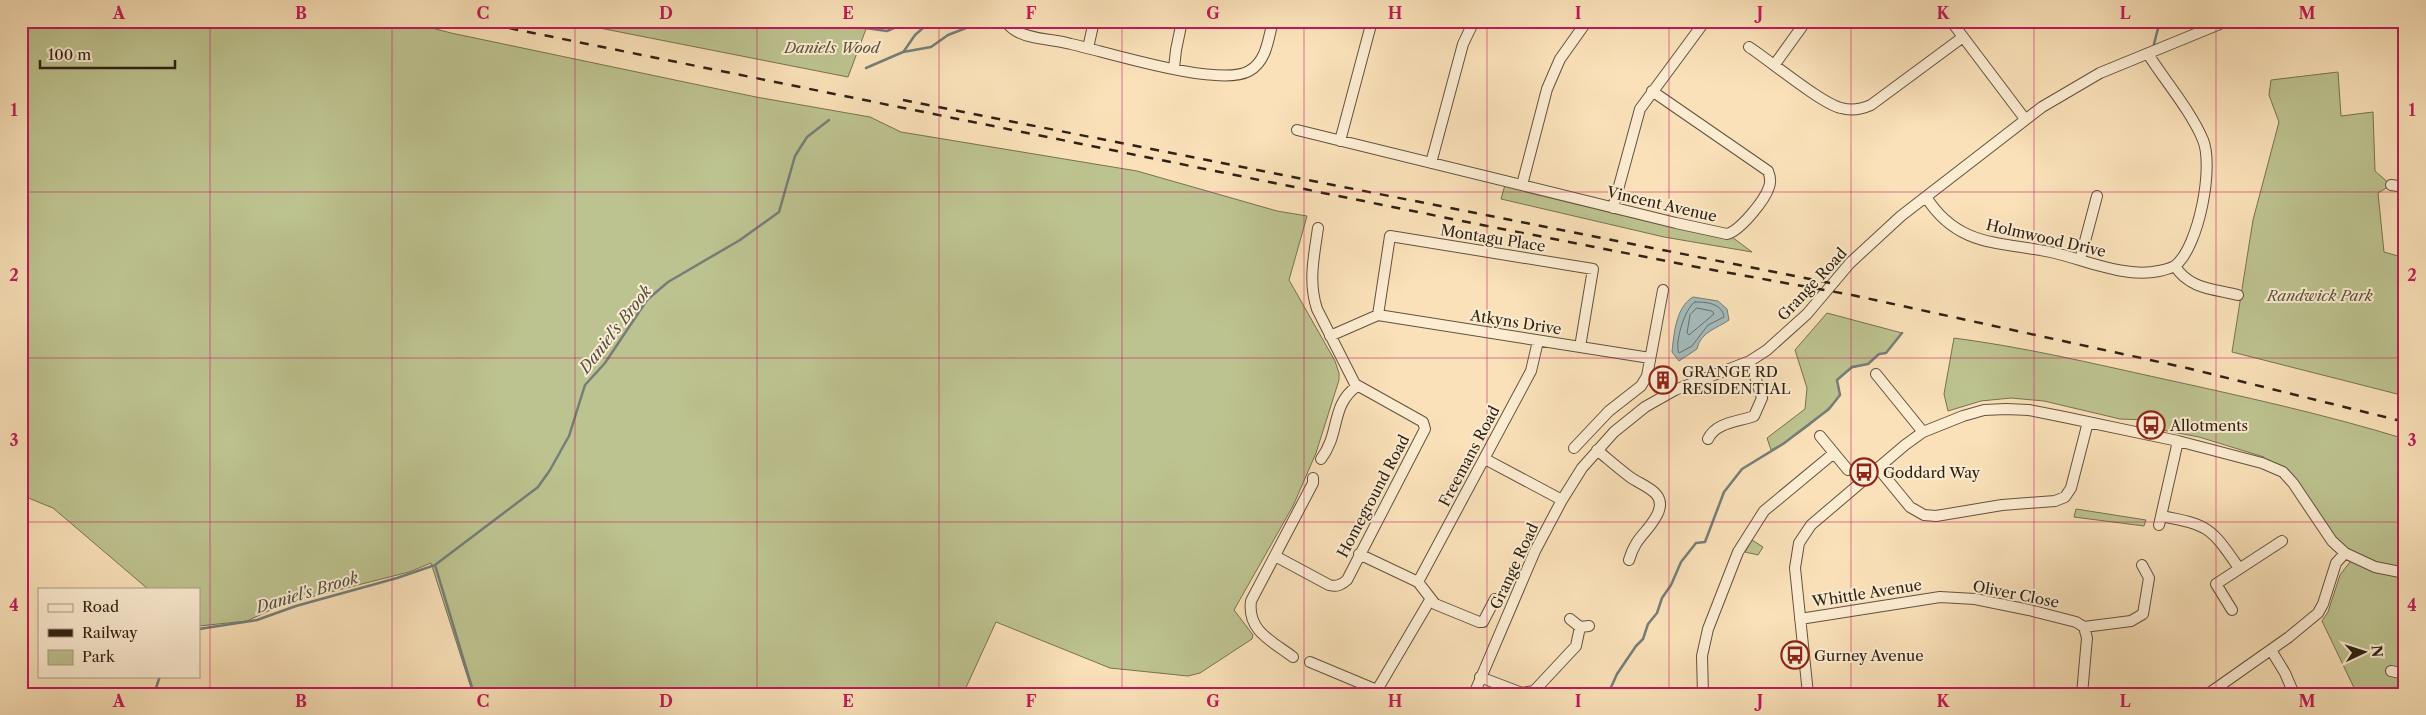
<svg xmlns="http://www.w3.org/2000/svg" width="2426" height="715" viewBox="0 0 2426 715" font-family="'Libre Caslon Text',serif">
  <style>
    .green { fill: #bdc390; stroke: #767252 }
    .water { fill: #a4bbbb; stroke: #757e78 }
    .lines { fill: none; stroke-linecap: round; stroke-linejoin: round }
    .shore { stroke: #6a6e68; stroke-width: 1 }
    .stream { stroke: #757e78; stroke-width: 2.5 }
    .minor-casing { stroke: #62523d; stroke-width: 12 }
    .minor { stroke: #fcecd2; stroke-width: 10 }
    .rail { stroke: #2f2214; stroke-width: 2.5; stroke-dasharray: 9 9; stroke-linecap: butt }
    .grid { fill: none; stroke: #c2185b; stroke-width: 1; stroke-opacity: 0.55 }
    .labels { text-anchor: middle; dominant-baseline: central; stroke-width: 4; stroke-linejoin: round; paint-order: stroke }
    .park-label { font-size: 15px; font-style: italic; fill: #5a5239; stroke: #fcecd2 }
    .street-label { font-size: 15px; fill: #2f2214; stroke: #fcecd2 }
    .poi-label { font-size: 15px; fill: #2f2214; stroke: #fcecd2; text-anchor: start }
    .water-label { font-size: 16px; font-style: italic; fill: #525046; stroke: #fcecd2 }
    .neatline { fill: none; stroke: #c2185b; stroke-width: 2 }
    .grid-label { font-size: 16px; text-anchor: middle; font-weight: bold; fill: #c2185b }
  </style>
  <rect width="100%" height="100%" fill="#fae1b9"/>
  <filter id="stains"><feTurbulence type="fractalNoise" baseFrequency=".004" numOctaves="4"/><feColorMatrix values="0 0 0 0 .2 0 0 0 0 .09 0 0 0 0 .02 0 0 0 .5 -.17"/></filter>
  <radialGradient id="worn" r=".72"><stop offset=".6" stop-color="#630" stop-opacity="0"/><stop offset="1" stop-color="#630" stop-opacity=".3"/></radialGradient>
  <path class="green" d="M21,21H405L451,33L756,97L870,117L901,132L1137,171L1277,211L1307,216L1289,280L1335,361L1339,373V380L1316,453L1293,506L1234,610L1253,635L1252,639L1200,673L1188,676L1110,668L996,622L963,694H473L431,563L409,572L283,604L247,621L199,626V589H148L53,508L21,495Z
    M564,21H869L848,77Z
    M2338,72L2341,116L2373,112L2375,171L2391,185L2378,193L2384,252L2405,258V396L2232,352L2253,220L2279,122L2269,95L2271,80Z
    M1505,185L1732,237L1752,252L1664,237L1501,199Z
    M1827,313L1902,333L1886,353L1879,354L1868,364L1852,368L1837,380L1840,395C1823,417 1796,437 1771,450L1767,438L1805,409L1807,388L1795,350Z
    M1954,338C2023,347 2091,363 2159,378C2241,396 2324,414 2405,439V694H2357L2322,621L2328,612L2340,575L2353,558L2345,553L2293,483L2262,463L2264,457L2199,437L2162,430L2148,420L2120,419L2044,401L2011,398L1981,401L1948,411L1944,394Z
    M2076,509L2146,520L2144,526L2074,517Z
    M1752,540L1763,547L1758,555L1745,552Z"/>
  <path class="water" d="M1693,297L1718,301L1727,309L1729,320C1718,328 1700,332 1697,349L1679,361L1672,352C1674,333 1676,307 1693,297Z"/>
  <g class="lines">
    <path class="shore" d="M1695,302C1706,302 1722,303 1724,317L1708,325L1692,346L1679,353C1674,344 1685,307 1695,302Z
      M1697,308L1712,311L1714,314L1689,335L1687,333L1690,315Z"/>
    <path class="stream" d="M836,21L843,25L887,31L910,21
      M2154,44L2160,21
      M904,51L915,35L931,21
      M866,68L903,52L931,47L948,35L984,21
      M435,565L474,694
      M199,629L257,620L296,606L397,578L435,565L538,487L550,470L569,436L585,385L605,363L647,300L668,282L740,240L779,212L795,156L807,137L829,120
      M154,694L160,676
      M1608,694L1617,674L1636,646L1643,639L1648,624L1657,613L1662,598L1671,585L1681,562L1696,543L1705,542L1724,492L1742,469L1783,444L1829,409L1840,395L1837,380L1852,367L1868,364L1879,354L1886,353L1902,333"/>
    <g class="minor-casing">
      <path id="minor" d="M1004,21C1008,24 1012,29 1016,31C1032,40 1054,39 1071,44C1107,52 1219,88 1249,71C1267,61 1268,39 1273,21
        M1951,21L2025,119
        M1749,47C1769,60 1822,104 1841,108C1851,111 1862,109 1871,105L1963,37
        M1088,48L1094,21
        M1775,64L1806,21
        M1174,68L1176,50L1182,21
        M1297,130L1676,223L1727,234C1740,231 1765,200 1769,187C1771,182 1770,176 1768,171L1652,91
        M1340,141L1372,21
        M1431,163L1463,44L1474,21
        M1522,185L1547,89L1560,59L1587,21
        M2391,185L2405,187
        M1926,197C1959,249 2002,241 2055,253C2088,261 2125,278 2159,271C2164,270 2172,268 2176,265C2199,245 2214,167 2203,140C2191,111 2165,81 2148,54
        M1613,208L1640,109L1705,21
        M2080,260L2097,196
        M2175,266C2189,289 2214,289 2238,295
        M1378,315L1390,236L1593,269L1580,347
        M1378,315L1650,358
        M1330,336L1378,315
        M1876,374L1923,432
        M1820,436L1848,470
        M1708,439C1716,422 1738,422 1754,416L1762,398L1750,361
        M1574,448L1609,411L1641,386L1647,376L1663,290
        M1597,450C1608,459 1618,468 1630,477C1642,486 1669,492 1657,515C1647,534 1636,536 1629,560
        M1321,459C1341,432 1330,406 1357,386
        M1485,459L1562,500
        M1878,468L1910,507L1924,515L1936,516L2002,505L2055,501L2065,497L2071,488L2088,422
        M2161,516C2210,525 2211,528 2239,568
        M2159,525L2178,441
        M1359,554L1418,582L1435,604L1479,622H1483L1495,599
        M1275,556L1329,585C1337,587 1341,585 1347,580L1425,429L1423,422L1355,384L1317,309C1308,282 1314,256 1318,228
        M1418,582L1531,371L1538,341
        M2232,610L2216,584L2282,541
        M1570,619L1580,627L1589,626
        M1800,619L1940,597L1975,599L2029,610L2076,622L2084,627
        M2084,627L2131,621L2143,614L2149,578L2142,565
        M2271,650L2285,673L2294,694
        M1293,657C1272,641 1247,631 1251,601L1313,483V478
        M1310,662L1377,690V694
        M2391,671L2405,674
        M1480,677L1522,693L1534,691L1576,646L1580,627
        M1377,690L1430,600
        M1474,694L1535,551L1562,500L1582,468L1614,432L1645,407L1675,390L1750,361L1767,350L1807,314L1850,263L1901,216L2042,107L2100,73L2227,21
        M1703,694L1702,656L1708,629L1738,552L1764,511L1834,453
        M1808,694L1795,568L1799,543L1811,525L1905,445L1923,432L1963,416L1984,410L2006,409L2029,410L2064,417L2178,441L2262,463L2283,472L2293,483L2332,541L2345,553L2375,567L2405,573
        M1871,694H1909
        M2082,694L2087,638L2084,627
        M2208,694L2289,637L2318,613L2323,604L2336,563L2345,553"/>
    </g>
    <use href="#minor" class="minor"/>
    <path class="rail" d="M474,21L1467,222L1702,268L1852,295L2187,368L2405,422
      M903,100L1830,283"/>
  </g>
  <path class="grid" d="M210,21V694M392,21V694M575,21V694M757,21V694M939,21V694M1122,21V694M1304,21V694M1487,21V694M1669,21V694M1851,21V694M2034,21V694M2216,21V694M21,192H2405M21,358H2405M21,522H2405"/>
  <defs>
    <g id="building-ring" transform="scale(1.4375)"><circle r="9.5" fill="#fcecd2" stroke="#8f2418" stroke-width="1.5"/><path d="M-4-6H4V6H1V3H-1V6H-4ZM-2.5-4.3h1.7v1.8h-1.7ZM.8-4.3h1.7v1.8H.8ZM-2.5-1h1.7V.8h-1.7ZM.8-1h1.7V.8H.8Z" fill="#8f2418"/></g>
    <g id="bus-ring" transform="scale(1.4375)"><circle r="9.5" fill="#fcecd2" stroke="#8f2418" stroke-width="1.5"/><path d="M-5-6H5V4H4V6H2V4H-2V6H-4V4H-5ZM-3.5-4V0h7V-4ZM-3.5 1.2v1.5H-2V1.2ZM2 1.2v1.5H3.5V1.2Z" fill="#8f2418"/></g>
  </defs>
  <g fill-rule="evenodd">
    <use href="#building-ring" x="1663" y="380"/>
    <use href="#bus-ring" x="2151" y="425"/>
    <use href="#bus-ring" x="1864" y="472"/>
    <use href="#bus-ring" x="1795" y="655"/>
  </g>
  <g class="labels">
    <g class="park-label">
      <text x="832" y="47">Daniels Wood</text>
      <text x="2320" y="295">Randwick Park</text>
    </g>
    <g class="street-label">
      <text transform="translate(1662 204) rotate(13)">Vincent Avenue</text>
      <text transform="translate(1493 238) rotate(9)">Montagu Place</text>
      <text transform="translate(2046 238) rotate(13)">Holmwood Drive</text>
      <text transform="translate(1812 284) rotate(-47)">Grange Road</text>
      <text transform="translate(1516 322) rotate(9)">Atkyns Drive</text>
      <text transform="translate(1469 456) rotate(-62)">Freemans Road</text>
      <text transform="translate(1373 496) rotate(-62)">Homeground Road</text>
      <text transform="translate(1514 566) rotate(-65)">Grange Road</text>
      <text transform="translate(1867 593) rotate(-9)">Whittle Avenue</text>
      <text transform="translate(2016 594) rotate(11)">Oliver Close</text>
    </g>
    <g class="poi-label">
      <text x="1682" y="371">GRANGE RD<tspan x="1682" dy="17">RESIDENTIAL</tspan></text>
      <text x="2170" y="425">Allotments</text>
      <text x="1883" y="472">Goddard Way</text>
      <text x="1814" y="655">Gurney Avenue</text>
    </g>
    <g class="water-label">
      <text transform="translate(615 329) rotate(-52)">Daniel's Brook</text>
      <text transform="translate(307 592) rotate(-17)">Daniel's Brook</text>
    </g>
  </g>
  <rect width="2426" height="715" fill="none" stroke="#fae1b9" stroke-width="55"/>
  <rect x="38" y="588" width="162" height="90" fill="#fcecd2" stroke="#aa9b86"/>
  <rect x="48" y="604" width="25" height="8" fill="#fcecd2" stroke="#aa9b86"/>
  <text x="82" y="612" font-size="15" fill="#2f2214">Road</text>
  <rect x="48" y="629" width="25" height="8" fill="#2f2214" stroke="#aa9b86"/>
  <text x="82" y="638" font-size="15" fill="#2f2214">Railway</text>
  <rect x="48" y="650" width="25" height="15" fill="#bdc390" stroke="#aa9b86"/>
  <text x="82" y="662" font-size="15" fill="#2f2214">Park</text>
  <g transform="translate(2364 652) rotate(86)" stroke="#fcecd2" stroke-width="4" paint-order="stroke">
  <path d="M0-4L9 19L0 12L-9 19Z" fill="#2f2214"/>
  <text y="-8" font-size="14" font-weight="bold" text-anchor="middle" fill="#2f2214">N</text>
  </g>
  <path d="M40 60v8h135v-8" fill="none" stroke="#2f2214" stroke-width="2.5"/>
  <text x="48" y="60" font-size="15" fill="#2f2214" stroke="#fcecd2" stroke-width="4" paint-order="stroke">100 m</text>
  <rect x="28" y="28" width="2370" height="660" class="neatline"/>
  <g class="grid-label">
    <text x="119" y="19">A</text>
    <text x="301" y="19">B</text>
    <text x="483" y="19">C</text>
    <text x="666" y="19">D</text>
    <text x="848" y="19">E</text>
    <text x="1031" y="19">F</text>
    <text x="1213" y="19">G</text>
    <text x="1395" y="19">H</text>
    <text x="1578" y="19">I</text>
    <text x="1760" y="19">J</text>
    <text x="1943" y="19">K</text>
    <text x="2125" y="19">L</text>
    <text x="2307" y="19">M</text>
    <text x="14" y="116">1</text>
    <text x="2412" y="116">1</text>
    <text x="14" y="281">2</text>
    <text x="2412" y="281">2</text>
    <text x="14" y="446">3</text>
    <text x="2412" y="446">3</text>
    <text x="14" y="611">4</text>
    <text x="2412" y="611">4</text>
    <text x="119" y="707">A</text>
    <text x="301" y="707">B</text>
    <text x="483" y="707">C</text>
    <text x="666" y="707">D</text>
    <text x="848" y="707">E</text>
    <text x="1031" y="707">F</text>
    <text x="1213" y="707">G</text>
    <text x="1395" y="707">H</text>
    <text x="1578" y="707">I</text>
    <text x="1760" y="707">J</text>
    <text x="1943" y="707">K</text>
    <text x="2125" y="707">L</text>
    <text x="2307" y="707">M</text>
  </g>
  <rect width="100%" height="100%" filter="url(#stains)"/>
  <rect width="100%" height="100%" fill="url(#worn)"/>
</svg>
